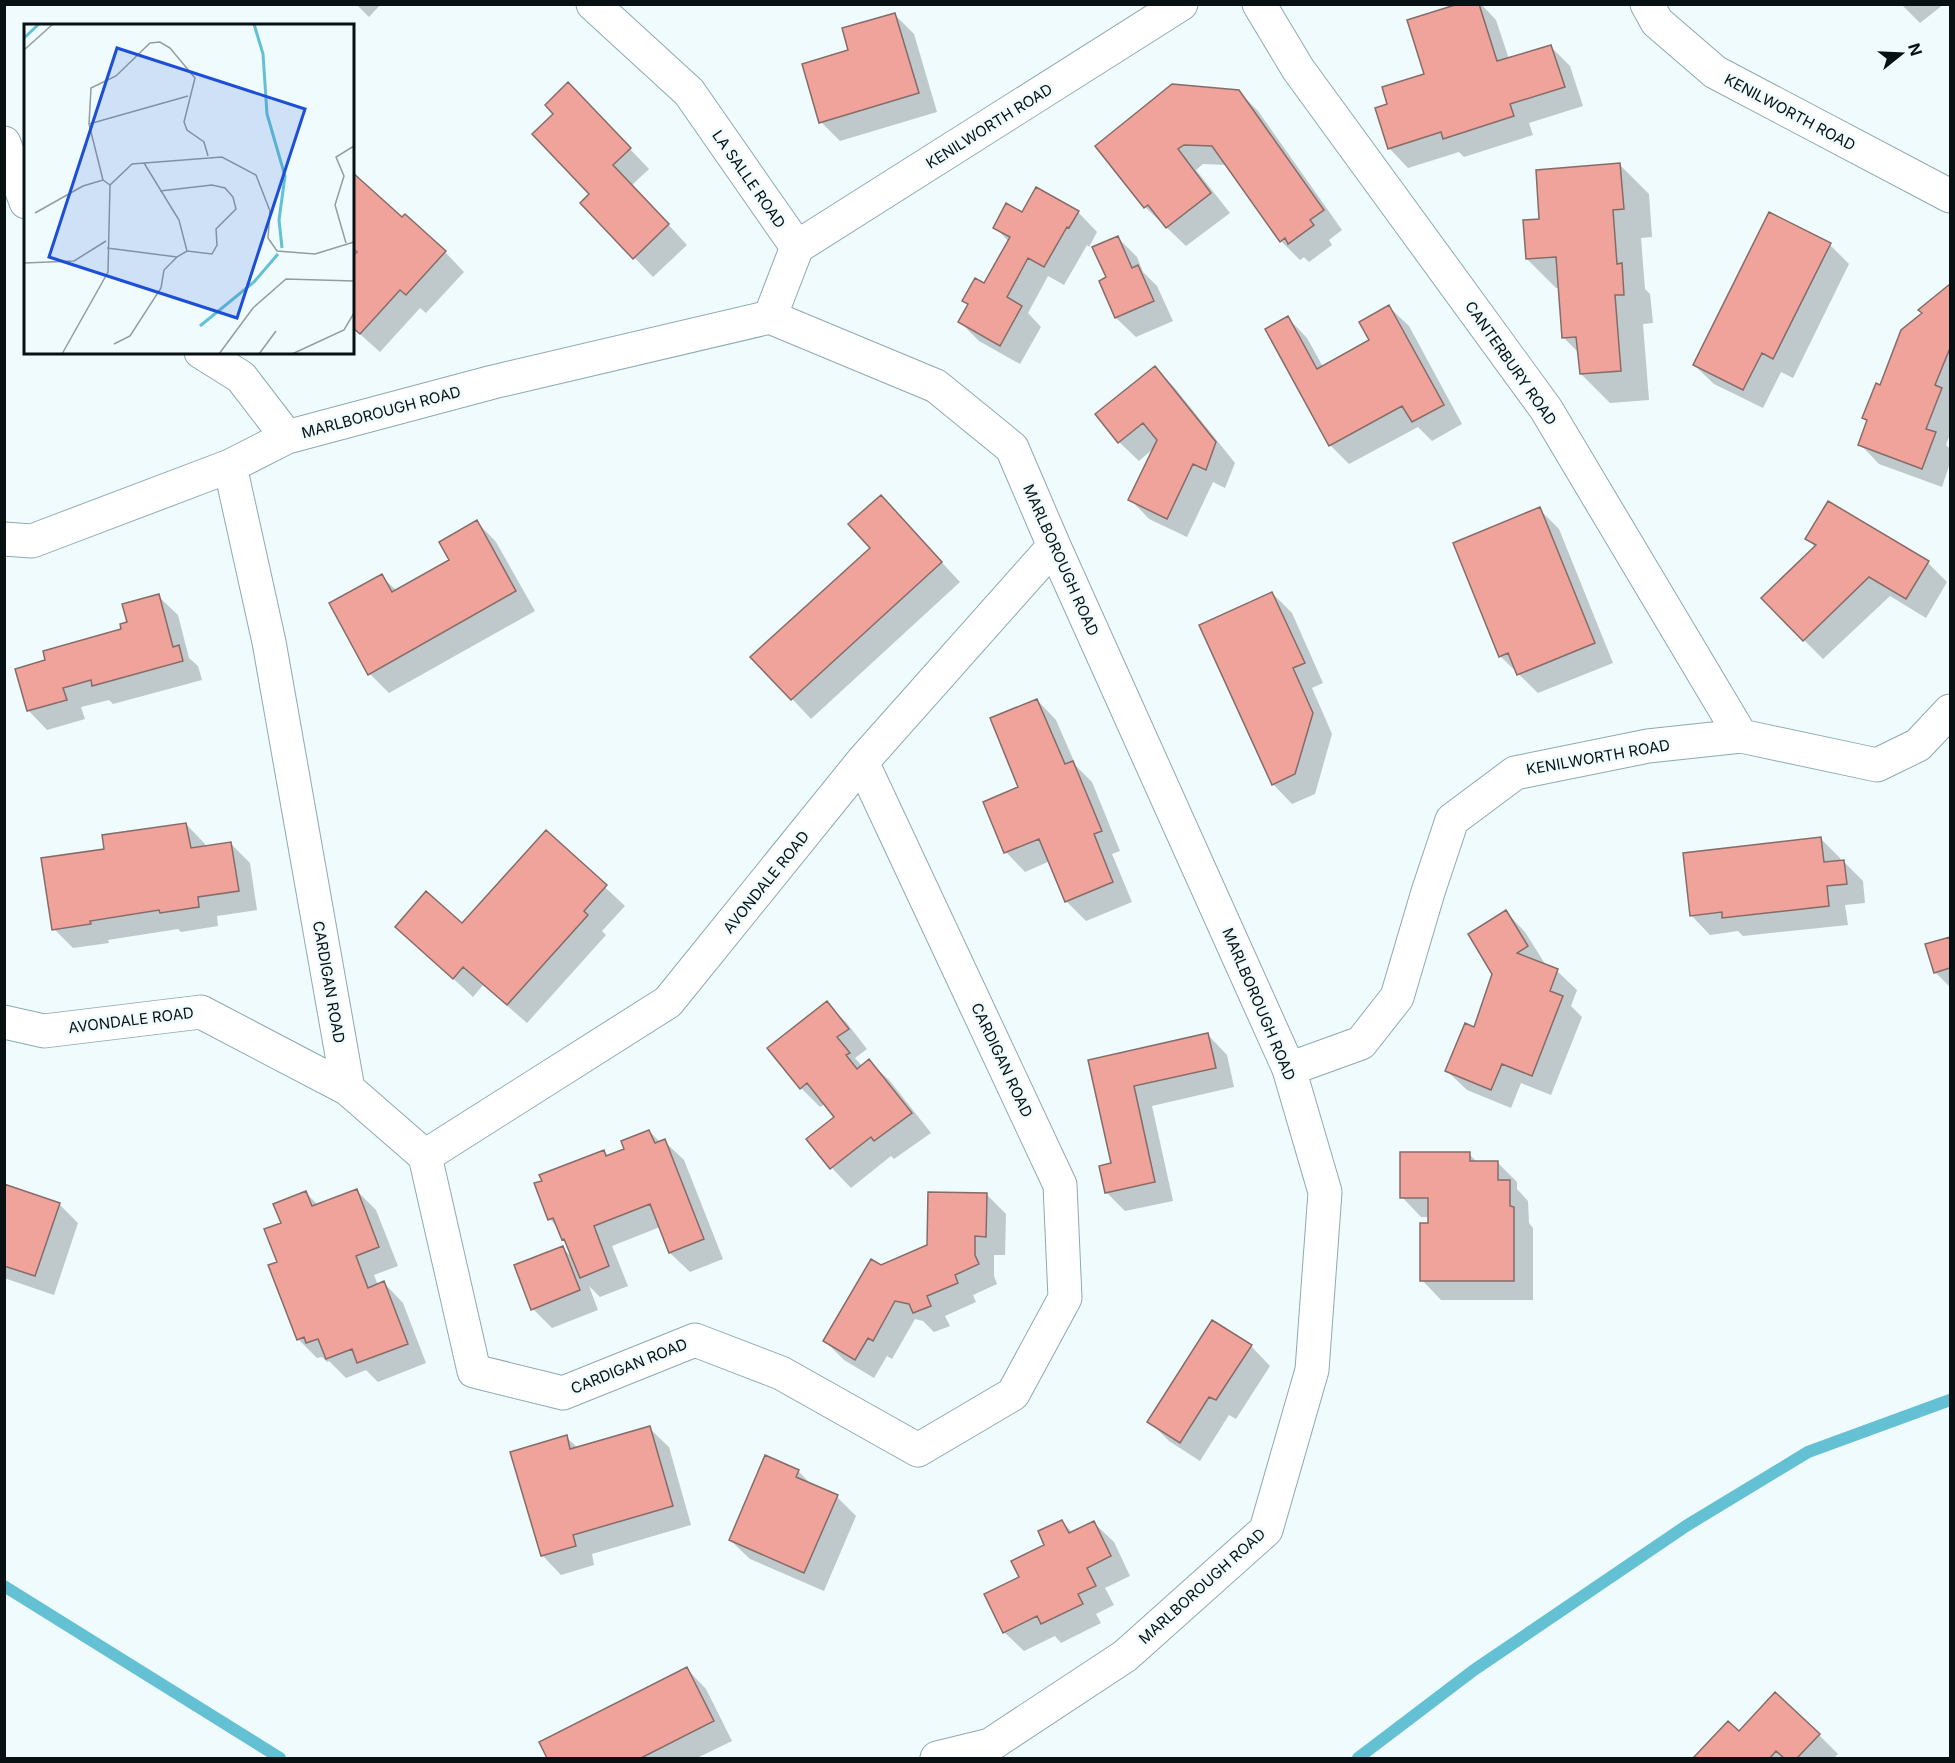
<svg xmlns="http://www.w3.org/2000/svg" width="1955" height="1763" viewBox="0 0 1955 1763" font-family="Inter,sans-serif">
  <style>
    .shadow { fill: #0003 }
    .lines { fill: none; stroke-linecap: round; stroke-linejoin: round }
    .stream { stroke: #64c1d4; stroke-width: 12 }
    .building { fill: #efa39b; stroke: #856c69; stroke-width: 1.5 }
    .minor-casing { stroke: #8daab0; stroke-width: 35 }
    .minor { stroke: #fff; stroke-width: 33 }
    .labels { text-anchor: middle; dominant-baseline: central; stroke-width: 5; stroke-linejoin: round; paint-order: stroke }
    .street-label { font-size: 15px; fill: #071113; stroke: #effbfd }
    .inset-river { fill: none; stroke: #64c1d4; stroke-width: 3 }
    .inset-road { fill: none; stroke: #929d9f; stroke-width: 1.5 }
    .view { fill: #1d4ed8; fill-opacity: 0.15; stroke: #1d4ed8; stroke-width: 3 }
    .inset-edge { fill: none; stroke: #071113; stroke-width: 3 }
  </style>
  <rect width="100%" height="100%" fill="#effbfd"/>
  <path class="shadow" d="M356,4H381L369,17Z
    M1463,4H1481L1496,20L1509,59L1550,46L1570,66L1583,106L1529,123L1533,135L1464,157L1459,152L1408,168L1389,148V105L1426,75Z
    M1901,4H1944L1920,23Z
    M894,14L914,34L937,112L840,141L821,122L850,51Z
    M1239,92L1258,111L1342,230L1329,240L1332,245L1309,262L1304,257L1300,260L1281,241L1227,165L1203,164L1196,170L1230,213L1186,246L1145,207L1097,146Z
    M587,104L649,169L632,185L687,245L653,277L582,203L591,194L555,114Z
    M1620,165L1649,194L1652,237L1641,238L1645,289L1650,294L1653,323L1643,324L1649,400L1610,403L1581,374L1579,353L1564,338L1560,288H1556L1527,259L1541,220Z
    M1078,212L1097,232L1089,247L1087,245L1064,285L1048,276L1028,313L1041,327L1020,364L979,341L960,322L969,305L964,301L985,285L1009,242L995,227L1023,214Z
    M402,219L445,252L464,272L426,313L420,308L380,352L352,327L358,253L352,248Z
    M1117,237L1137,257L1143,272L1157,286L1173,321L1136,337L1116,318L1101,281L1108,278Z
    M1830,245L1849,264L1793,378L1781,372L1763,408L1714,384L1694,365Z
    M1950,286V434L1946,445L1950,449V463L1942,487L1879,464L1860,444L1868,422L1864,418L1924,314L1920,310Z
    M1389,307L1409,326L1462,424L1432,441L1418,427L1349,464L1330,445L1288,318L1307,338L1323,367L1371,341Z
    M1155,368L1174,387L1235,463L1225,488L1213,482L1187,537L1149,519L1130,499L1154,448L1139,461L1119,442Z
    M881,497L960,582L811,719L753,657L872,548Z
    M1539,509L1559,529L1613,663L1538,693L1500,656L1455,544Z
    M477,522L496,542L535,611L389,693L370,674L381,576L397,591L451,561Z
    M1807,538L1928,563L1947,582L1926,618L1890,596L1823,659L1804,640L1816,548Z
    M1272,593L1292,613L1323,683L1312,688L1332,734L1315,794L1292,804L1273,784Z
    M158,596L178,615L189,658L198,666L202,680L113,704L109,700L81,707L85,719L47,730L28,710L47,661L122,630Z
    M1037,700L1056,720L1076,766L1092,782L1120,851L1112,854L1132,902L1086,921L1066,901L1050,861L1025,872L1006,852Z
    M186,824L205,844L206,848L231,844L250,863L257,910L217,916L218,926L181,932L178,929L108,940L109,943L73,948L54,929L106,850Z
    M546,832L625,906L602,931L606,935L527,1023L483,985L473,997L397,926L462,925Z
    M1821,839L1840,858L1841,862L1843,861L1863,881L1865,903L1845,905L1848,925L1743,936L1738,931L1710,935L1691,915Z
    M1506,912L1525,932L1547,967L1557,971L1577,990L1571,1006L1582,1017L1551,1095L1521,1083L1511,1108L1467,1090L1447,1071L1475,1029L1494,974Z
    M1950,938V987L1935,972L1927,945Z
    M826,1003L846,1022L867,1049L855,1058L862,1066L869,1061L889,1080L931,1133L894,1159L891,1156L851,1188L832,1168L808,1140L836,1117L825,1104L820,1107L801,1088Z
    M1208,1035L1227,1055L1234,1087L1152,1106L1173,1201L1125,1211L1106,1192L1112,1164L1089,1061Z
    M649,1131L660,1142L664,1141L684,1160L723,1259L690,1272L670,1253L660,1227L612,1246L628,1286L600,1297L589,1286L598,1310L552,1328L533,1309L562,1248L573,1258L559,1229L550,1219L604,1151L609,1157L626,1150Z
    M1469,1154L1477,1162H1497L1517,1182V1189L1528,1201L1529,1223L1533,1228V1300H1441L1422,1280L1429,1217H1421L1402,1197Z
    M4,1185L59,1204L78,1223L54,1295L4,1278Z
    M356,1190L376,1210L398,1266L374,1275L378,1285L384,1283L403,1303L426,1363L378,1382L366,1370L346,1378L329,1361L327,1362L322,1357L317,1358L298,1339L279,1262L283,1224L306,1193L318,1205Z
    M987,1195L1006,1214L1005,1255H994V1276L997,1284L973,1295L976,1302L945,1316L950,1326L934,1332L923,1321L915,1319L892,1359L887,1356L874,1378L844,1360L825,1341L881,1267L928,1246Z
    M1251,1346L1270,1366L1236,1419L1229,1415L1200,1461L1169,1441L1149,1421Z
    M649,1428L669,1447L691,1525L592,1554L594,1565L561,1575L542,1555L566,1437L578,1448Z
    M798,1471L814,1487L837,1497L856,1516L824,1591L750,1559L730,1540Z
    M1062,1522L1073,1533L1094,1523L1114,1542L1130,1576L1105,1588L1114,1605L1096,1614L1101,1623L1061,1643L1055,1636L1024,1651L1004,1632L1021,1578Z
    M687,1669L706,1689L732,1741L697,1758H549L541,1743Z
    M1728,1723L1739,1733L1819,1735L1838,1754L1834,1758H1695Z"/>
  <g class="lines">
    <path class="stream" d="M4,1586L280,1758
      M1358,1758L1474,1670L1686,1526L1808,1452L1950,1400"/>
  </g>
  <path class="building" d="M1458,4H1479L1497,61L1551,45L1565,87L1510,104L1514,116L1443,139L1441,132L1388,149L1375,108L1387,104L1382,87L1424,74L1407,20Z
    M895,13L919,93L819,123L802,64L848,50L842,28Z
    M568,82L631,148L613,165L669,224L633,259L580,203L589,194L532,134L553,114L545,105Z
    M1172,84L1239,90L1324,210L1310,220L1314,225L1288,244L1285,238L1280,242L1212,146L1184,145L1178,149L1211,193L1166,228L1148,205L1144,208L1095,146Z
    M1620,163L1624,209L1613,210L1617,264L1622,263L1624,295H1615L1621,371L1580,374L1576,337L1562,338L1556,257L1526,259L1523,220L1539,219L1536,170Z
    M352,172L402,217L405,214L446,251L406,295L400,290L360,334L352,327V256L357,252L352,248Z
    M1036,187L1079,211L1069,228L1067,227L1044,267L1028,258L1007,297L1022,306L1000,346L958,322L968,304L962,301L975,278L984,283L1010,237L993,228L1006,203L1022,212Z
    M1769,212L1831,243L1773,359L1762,353L1743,390L1693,365Z
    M1118,236L1132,268L1138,265L1154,301L1115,318L1099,281L1106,277L1092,247Z
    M1950,284V348L1935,385L1942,388L1926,429L1936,432L1922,469L1858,445L1867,420L1862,418L1876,383L1880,385L1901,330L1922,313L1918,310Z
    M1389,305L1444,405L1412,422L1402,406L1329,446L1265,329L1288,316L1317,369L1369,340L1359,322Z
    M1155,366L1216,442L1206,470L1193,464L1167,519L1128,500L1157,440L1143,423L1118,443L1095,414Z
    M881,495L942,562L791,700L750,657L870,548L848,524Z
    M1828,501L1929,561L1906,599L1869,577L1803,641L1761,598L1816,545L1805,539Z
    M1540,507L1595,643L1517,675L1508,653L1499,657L1453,543Z
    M477,520L516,591L368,675L329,603L382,574L392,592L449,560L439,542Z
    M1272,592L1305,663L1293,668L1313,713L1295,774L1272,785L1199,625Z
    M159,594L173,647L179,645L183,661L92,686L91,680L63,688L67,700L27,711L15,669L45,660L43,651L121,629L120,624L127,622L122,604Z
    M1037,699L1065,764L1073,761L1102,831L1094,834L1113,882L1065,902L1039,839L1004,853L983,802L1018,787L990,718Z
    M186,823L191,848L231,842L239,891L198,897L199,907L160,913L159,910L90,921L91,924L52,930L41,858L104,849L102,835Z
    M546,830L607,885L584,911L588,915L507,1005L463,967L453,979L395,927L426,891L462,923Z
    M1821,837L1824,862L1844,860L1847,884L1827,886L1829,906L1722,918V912L1690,916L1683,853Z
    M1506,910L1528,946L1517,953L1558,969L1550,991L1563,996L1532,1076L1502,1064L1491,1090L1445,1071L1465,1023L1474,1027L1492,974L1468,934Z
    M1950,937V968L1934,973L1925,944Z
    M827,1001L849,1029L837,1037L850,1053L846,1055L857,1069L869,1059L912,1113L874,1141L871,1137L830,1169L806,1139L834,1117L807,1083L800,1089L767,1048Z
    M1208,1033L1216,1068L1134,1086L1155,1182L1105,1193L1099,1166L1111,1163L1088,1060Z
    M649,1130L655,1143L665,1139L704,1239L669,1253L650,1204L594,1226L609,1266L580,1278L564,1239L562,1240L553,1218L548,1220L534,1183L542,1181L539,1175L604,1150L606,1156L624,1149L621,1141Z
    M1400,1152H1470V1161H1498V1180H1510V1206L1514,1207V1281H1420V1223H1428V1198H1400Z
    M4,1184L60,1203L35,1276L4,1266Z
    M357,1189L379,1247L356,1256L368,1288L384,1281L408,1344L357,1363L352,1349L326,1359L318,1339L306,1343L304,1337L297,1340L268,1265L277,1262L264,1229L281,1223L273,1204L306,1191L312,1206Z
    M928,1192L987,1193L986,1237L975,1236V1255L979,1264L955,1275L958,1283L927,1296L931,1306L913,1313L909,1304L895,1301L873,1341L868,1338L855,1360L823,1341L871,1259L881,1265L927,1245Z
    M563,1246L580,1290L531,1310L514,1265Z
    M1212,1320L1252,1345L1216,1400L1209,1397L1180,1443L1147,1422Z
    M650,1426L673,1506L573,1535L576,1546L541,1556L510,1452L567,1435L570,1449Z
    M765,1455L799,1470L796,1477L838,1495L804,1573L729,1540Z
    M1062,1520L1069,1533L1094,1521L1111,1556L1087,1568L1096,1586L1078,1594L1083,1604L1041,1624L1037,1616L1003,1633L984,1594L1019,1577L1011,1561L1044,1545L1038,1531Z
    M687,1667L714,1721L641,1758H547L539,1742Z
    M1775,1692L1820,1734L1797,1758H1784L1776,1751L1770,1758H1693L1728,1721L1739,1731Z"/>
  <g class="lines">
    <g class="minor-casing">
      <path id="minor" d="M593,4L689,92L797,247L770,317L936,386L1012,448L1054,546L1289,1069L1325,1192L1312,1370L1266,1530L1125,1656L990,1745L937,1758
        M1259,4L1298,69L1546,409L1741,736
        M1647,4L1657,22L1715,72L1950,196
        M4,143L26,202
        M797,247L1181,4
        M201,352L241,377L287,437
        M230,466L269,642L348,1089L425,1156L474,1371L563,1393L695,1340L781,1373L918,1450L1013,1394L1065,1298L1060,1185L862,762
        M4,539L32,541L230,466L287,437L493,382L770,317
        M4,1022L44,1031L201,1012L348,1089
        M1289,1069L1361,1043L1397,997L1428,892L1452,820L1515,773L1648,746L1741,736L1877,765L1918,745L1950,711
        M425,1156L668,1002L862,762L1054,546"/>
    </g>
    <use href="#minor" class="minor"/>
  </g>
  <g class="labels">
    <g class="street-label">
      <text transform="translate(1790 112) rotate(28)">KENILWORTH ROAD</text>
      <text transform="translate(989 126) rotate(-32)">KENILWORTH ROAD</text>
      <text transform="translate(749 179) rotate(55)">LA SALLE ROAD</text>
      <text transform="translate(1511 363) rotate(55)">CANTERBURY ROAD</text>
      <text transform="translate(381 412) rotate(-15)">MARLBOROUGH ROAD</text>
      <text transform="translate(1061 560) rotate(66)">MARLBOROUGH ROAD</text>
      <text transform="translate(1598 757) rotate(-10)">KENILWORTH ROAD</text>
      <text transform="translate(766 882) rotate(-51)">AVONDALE ROAD</text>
      <text transform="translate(329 982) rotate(80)">CARDIGAN ROAD</text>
      <text transform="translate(1259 1004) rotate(67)">MARLBOROUGH ROAD</text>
      <text transform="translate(131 1020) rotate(-7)">AVONDALE ROAD</text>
      <text transform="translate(1002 1060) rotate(65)">CARDIGAN ROAD</text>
      <text transform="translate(629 1366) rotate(-22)">CARDIGAN ROAD</text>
      <text transform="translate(1202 1586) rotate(-42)">MARLBOROUGH ROAD</text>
    </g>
  </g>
  <g transform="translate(24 24)">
    <rect width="330" height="330" fill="#effbfd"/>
    <path class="inset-river" d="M230,0L239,30L243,90L261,152L255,196L258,224M0,14L15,0M176,302L230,258L254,230"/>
    <path class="inset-road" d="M0,26L29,0M65,100L164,72M120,139L155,196L163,227M79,156L65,100L67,64L92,52L126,19L136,18L146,24L171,54L160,98L163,106L180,118L184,132M11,189L59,162L79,156L86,161L108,140L198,133L232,151L246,187L244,214L253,227L291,230L330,218M322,219L311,181L320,152L312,133L330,122M83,224L153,233L163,227L188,230L193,221L192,205L212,185L209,173L201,164L188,161L136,167M0,239L50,237L82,217M90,320L106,312L137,264L140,246L153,233M38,330L84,248L86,161M195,330L229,284L262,255L330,257M235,330L252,307M268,330L320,306L330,289"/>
    <path class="view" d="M93,24L281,85L213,294L25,233Z"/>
    <rect width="330" height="330" class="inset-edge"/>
  </g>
  <rect width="1955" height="1763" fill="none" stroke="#071113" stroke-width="12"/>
  <g transform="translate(1901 54) rotate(72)" stroke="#effbfd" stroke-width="4.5" paint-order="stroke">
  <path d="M0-4.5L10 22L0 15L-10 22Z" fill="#071113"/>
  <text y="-9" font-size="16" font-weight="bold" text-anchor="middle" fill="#071113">N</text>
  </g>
</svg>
